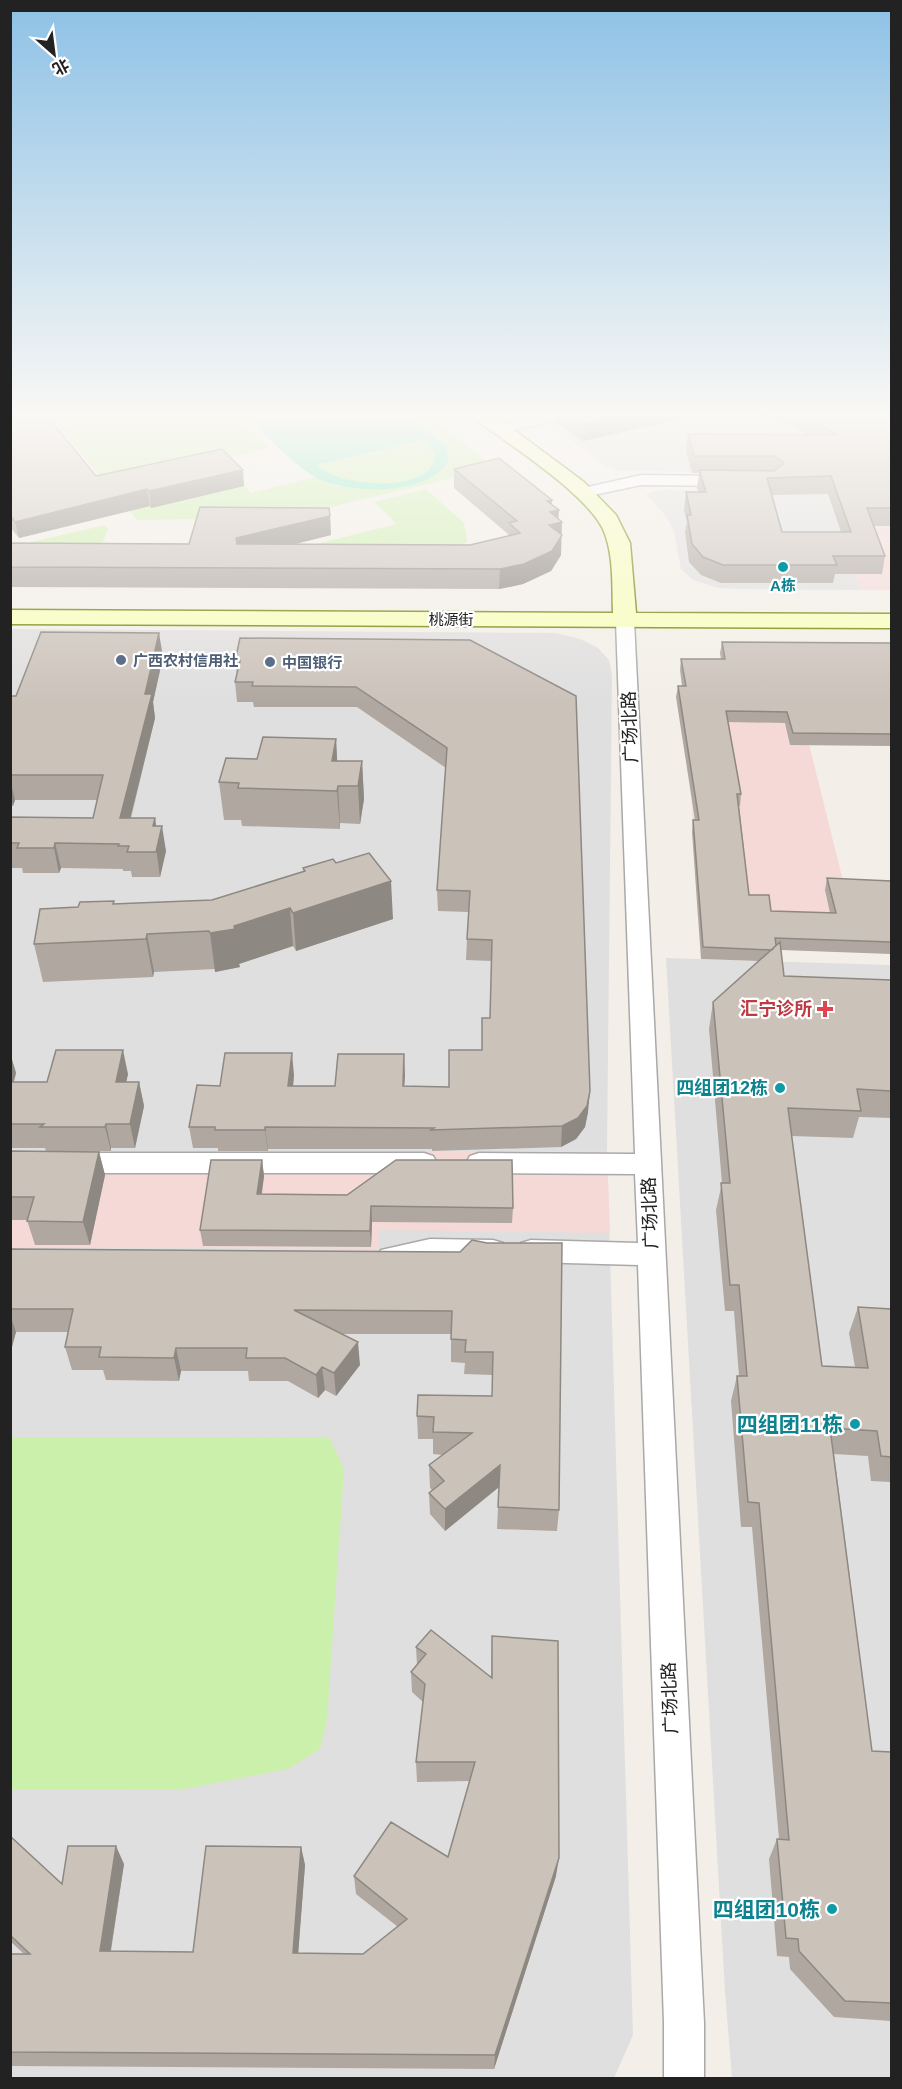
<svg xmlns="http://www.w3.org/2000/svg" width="902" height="2089" viewBox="0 0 902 2089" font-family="Helvetica,'Noto Sans SC',sans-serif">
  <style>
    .residential { fill: #e0dfdf }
    .commercial { fill: #f4d9d7 }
    .grass { fill: #cbf0ab }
    .pitch { fill: #80e8c3; fill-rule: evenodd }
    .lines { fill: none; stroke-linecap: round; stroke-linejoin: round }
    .street-casing { stroke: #a9a9a9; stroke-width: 3 }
    .secondary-casing { stroke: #708200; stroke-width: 3 }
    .street { fill: #fff; fill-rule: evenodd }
    .secondary { fill: #f9ffba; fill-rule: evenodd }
    .wall { fill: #afa7a0; fill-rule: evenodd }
    .shaded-wall { fill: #8e8882 }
    .building { fill: #cbc2ba; stroke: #8e8882; stroke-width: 1.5; fill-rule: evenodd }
    .culture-dot { fill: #0f9aa8; stroke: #fff; stroke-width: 2 }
    .service-dot { fill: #5c6f8a; stroke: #fff; stroke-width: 2 }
    .health-dot { fill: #e0444e; stroke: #fff; stroke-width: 2 }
    .labels { text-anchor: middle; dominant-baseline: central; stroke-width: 4.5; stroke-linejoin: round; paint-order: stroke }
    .far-culture-label { font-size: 15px; font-weight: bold; fill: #0d838f; stroke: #fff }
    .far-street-label { font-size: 15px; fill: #222; stroke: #fff }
    .far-service-label { font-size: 15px; font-weight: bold; fill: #4e5e75; stroke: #fff; text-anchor: start }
    .street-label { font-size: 18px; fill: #222; stroke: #fff }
    .health-label { font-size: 18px; font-weight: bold; fill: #be3a42; stroke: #fff; text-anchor: end }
    .culture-label { font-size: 18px; font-weight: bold; fill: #0d838f; stroke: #fff; text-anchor: end }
    .near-culture-label { font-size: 21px; font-weight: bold; fill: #0d838f; stroke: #fff; text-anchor: end }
  </style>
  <rect width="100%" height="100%" fill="#f3efe8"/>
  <path class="residential" d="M623,412H856L891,473L619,471L606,466L554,428Z
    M659,490L767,491L828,494L861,590L741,589L718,588L693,580L681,569L674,531L665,515L646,494Z
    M11,629L556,633L580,639L598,648L609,660L612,675L607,1151L633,2035L614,2078H11Z
    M666,958L891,965V2078H732L725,1992Z"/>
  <path class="commercial" d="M891,473V590H861L828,494H807Z
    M677,697L804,724L846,893L860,926L698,919L691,790Z
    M11,1151H607L610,1233L379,1230L378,1249L11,1247Z"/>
  <path class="grass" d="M86,412H232L270,448L177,469L244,486L251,493L315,477L336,486L364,489L393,488L428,478L441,442L405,412H425L496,468L284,518L137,520L60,429L69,427L60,417Z
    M424,440L435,455C434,489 358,486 336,478C329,475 323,471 317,465Z
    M426,489L464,523L467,541L460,547L312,545L397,524L374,502Z
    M105,525L108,529L101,547L22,544Z
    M329,1437L344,1469L327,1720L320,1749L288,1769L184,1789L11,1790V1438Z"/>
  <path class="pitch" d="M245,412H261L264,415L281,412H405L441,442L446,447L449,458C435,497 345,495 315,477C296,467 258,429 245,412ZM424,440L435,455C434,493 340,489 317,465Z"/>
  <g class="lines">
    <g class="street-casing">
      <path id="street" d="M558,412H582L580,415L500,433L493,429L495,426Z
        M641,475L730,476L738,481L730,486L641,485L584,497L576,492L579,489Z
        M625,616L631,617L634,621L704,2023V2078H664V2023L638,1265L531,1262L521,1259L517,1251L521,1243L531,1240L638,1243L635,1174L479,1173L470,1170L466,1163L470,1156L479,1153L635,1154L616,621L619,617Z
        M10,1153H424L433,1156L437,1163L433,1170L424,1173H10Z
        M430,1239L493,1240L503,1243L507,1251L503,1259L493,1262L430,1261L391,1269L381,1266L377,1258L381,1250Z"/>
    </g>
    <g class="secondary-casing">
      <path id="secondary" d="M469,412H490L584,482L616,515L630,543L636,613L892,614V628L10,624V610L613,613C612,587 614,559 605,534C592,496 505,442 471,416Z"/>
    </g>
    <use href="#street" class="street"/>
    <use href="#secondary" class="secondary"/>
  </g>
  <path class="wall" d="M10,412L56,423H53L96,476L244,486L151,508L150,506L19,538L10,527Z
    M557,412H709L583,441L557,423Z
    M769,412H891V526H874L885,556L882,574H835L833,583H721L701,575L689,562L685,532L687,522L684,510L686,492H698L697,488L699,473H692L686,451L688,434L807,435ZM828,494L841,532H782L772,495Z
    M454,469L552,505L558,519L561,535V555L551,571L523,584L499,589L10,587V543L189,544L330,516L331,535L292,545H470L508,536V534L454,488Z
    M470,640L588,1112L585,1127L576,1139L561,1147L432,1151V1149H268V1151H218V1148H193L189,1127L220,1086L294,1075L293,1086H335L405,1075L404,1086L449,1087L482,1050L490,1018L492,961L466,960L467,939L469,912L438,911L437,890L446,768L357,707H254L253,702H237L235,682L237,675L235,661Z
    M722,642L891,643V746L790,745L785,723L728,722L741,794L740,806H739L749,895L771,911L830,913L825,890L827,878L891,881V954L781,950L784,976L891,980V1118L859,1117L853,1138L792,1136L822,1366L855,1367L849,1333L858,1307L891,1309V1482L871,1481L868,1456L834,1454L872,1751L891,1752V2021L834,2017L790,1969L789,1957L777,1956L769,1859L777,1839H779L752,1527H741L731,1401L737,1376H739L734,1311H725L716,1210L722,1183L709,1029L713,1002L759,961L701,959L692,832L693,820H695L676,697L678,686H682L680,670L681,659H721L720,653Z
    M163,657L153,702L155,718L131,818H155L156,826L166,851L160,877H132L131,871H123V869L61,868L59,873H23L22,868H10V817L93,818L97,800H15L13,806H10V696H16Z
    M336,739L337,761H362L364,799L360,824L340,823V829L242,826L241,820H224L219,782L257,759Z
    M336,863L393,919L296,951L293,946L239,964L240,967L215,972V969L154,972L153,977L43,982L34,944L78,907L114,904L212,900L303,872V868Z
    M10,1053L16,1073L14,1082H47L128,1074L126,1082H139L144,1106L135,1148H111V1151H46L45,1148H10Z
    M10,1151L99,1152L105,1175L90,1245H35L27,1220H10Z
    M262,1160L264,1176L262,1194L513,1208L512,1223L372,1222L371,1247L203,1246L200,1230Z
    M10,1249L460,1252L559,1510L557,1531L497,1529L499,1487L445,1531L430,1514L429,1493L432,1490L430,1488L429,1465L443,1455L433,1454V1439H418L417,1416L492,1396V1375L464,1374L465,1363L451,1362V1334H342L360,1365L336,1396L325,1390L318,1398L288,1381H249L248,1371H181L179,1381L106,1380L103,1370H72L65,1347L68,1332H16L10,1354Z
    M492,1636L556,1876L494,2069L10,2066V1954H24L10,1941V1836L62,1884L124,1864L111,1951L193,1952L301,1847L305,1865L298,1953L363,1954L398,1927L356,1894L354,1876L448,1857L470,1781L417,1782L416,1762L423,1702L412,1692L411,1672L417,1665L416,1647L491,1677Z"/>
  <path class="shaded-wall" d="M42,412H54L56,423L45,425Z
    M639,412H709L583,441L584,424Z
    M243,470L244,486L151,508L149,491Z
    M147,489L150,506L19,538L15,522Z
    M552,500L551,512L559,510L558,523L562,522L561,555L551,571L523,584L499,589L500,569L549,545L547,501Z
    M330,516L331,535L238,558L236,538Z
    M159,633L163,657L153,702L155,718L124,843L120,818L145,694Z
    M336,739L338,776L332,761Z
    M362,761L364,799L360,824L358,786Z
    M10,779L15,800L13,806L10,794Z
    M338,786L340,823V829L337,791Z
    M155,818L158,841L162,826L166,851L160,877L153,826Z
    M55,843L61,868L59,873L54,848Z
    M391,881L393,919L296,951L293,913Z
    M290,908L293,946L239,964L240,967L215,972L210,933Z
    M147,934L154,972L153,977L146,939Z
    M123,1050L128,1074L121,1106L116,1082Z
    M10,1053L16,1073L10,1094Z
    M292,1053L294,1075L291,1107L288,1086Z
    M404,1054L405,1075L403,1107V1086Z
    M139,1082L144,1106L135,1148L130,1124Z
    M590,1091L588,1112L585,1127L576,1139L561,1147L562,1126Z
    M106,1124L111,1148V1151L105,1127Z
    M265,1127L268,1149V1151L265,1130Z
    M99,1152L105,1175L90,1245L83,1222Z
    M262,1160L264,1176L259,1210L257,1194Z
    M371,1206L372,1222L371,1247L370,1231Z
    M10,1315L16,1332L10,1354Z
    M358,1342L360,1365L336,1396L334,1373Z
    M176,1348L181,1371L179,1381L174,1358Z
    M322,1367L325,1390L318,1398L316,1375Z
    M500,1465L499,1487L445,1531V1509Z
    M116,1846L124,1864L108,1967L100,1951Z
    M301,1847L305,1865L297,1969L293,1953Z
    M559,1858L556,1876L494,2069L495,2055Z"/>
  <path class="building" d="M10,412H44L96,476L222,449L243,470L149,491L147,489L15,522L10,515Z
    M566,412H639L584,424Z
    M800,412H891V508H867L885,556H833L837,565H723L703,557L692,544L687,515H691L686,492H706L699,470L774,471L784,463L774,456H694L688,434L838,435ZM831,476L851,532H782L767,478Z
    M499,458L552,500L547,501L559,510L550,512L562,522L549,525L562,535L552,551L524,564L500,569L10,567V543L189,544L200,507L329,508L330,516L236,538L237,544L470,545L520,533L509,523L517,521L454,469Z
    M41,632L159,633L145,694H152L120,818H155L153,826H162L156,852H127L129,846H118L119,844L55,843L54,848H17L19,843H10V817L93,818L103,775H10V696H16Z
    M240,638L470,640L576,696L590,1091L587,1106L578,1118L562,1126L431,1130L434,1128L265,1127V1130H215V1127H189L197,1085L220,1086L225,1053H292L288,1086H335L338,1054H404L403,1086L449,1087V1050H482V1018H490L492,940L467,939L470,891L437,890L447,748L356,687L252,686L253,682H235L240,661H235Z
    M722,642L891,643V734L793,733L787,712L726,711L741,794H737L749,895H769L771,911L836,913L827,878L891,881V942L775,938L776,945L772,950L703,947L693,820H699L678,686H686L681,659H725Z
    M263,737L336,739L332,761H362L358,786H338L337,791L238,788L239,783L219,782L226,758L257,759Z
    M369,853L391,881L293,913L290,908L234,926L235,929L210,933L209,931L147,934L146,939L34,944L40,909L78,907L80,902L114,901L113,904L212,900L305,871L303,868L333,859L336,863Z
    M780,942L784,976L891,980V1091L857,1089L861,1111L788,1108L822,1366L868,1368L858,1307L891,1309V1457L881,1456L877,1431L830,1428L872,1751L891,1752V2003L845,2001L799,1951L798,1939L786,1938L777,1839L789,1840L759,1503L748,1502L737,1376H747L739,1285H730L721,1183H730L713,1002Z
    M56,1050H123L116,1082H139L130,1124H106L105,1127H40L44,1124H10V1082H47Z
    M10,1151L99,1152L83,1222L27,1221L34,1197H10Z
    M211,1160H262L257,1194L347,1195L396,1160H512L513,1208L371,1206L370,1231L200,1230Z
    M472,1240L487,1243H562L559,1510L498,1507L500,1465L445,1509L429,1493L444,1481L429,1465L472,1433L433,1432L434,1417L417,1416L418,1395L492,1396L493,1352H465L466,1340L451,1339L452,1311L294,1310L358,1342L334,1373L322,1367L316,1375L285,1358H246L247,1348H176L174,1358L99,1357L101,1347H65L73,1309H10V1249L460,1252Z
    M431,1630L492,1678V1636L558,1641L559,1858L495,2055L10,2052V1954H30L10,1935V1836L62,1884L68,1846H116L100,1951L193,1952L206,1846L301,1847L293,1953L363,1954L407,1919L354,1876L391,1822L448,1857L475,1762H416L425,1684L411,1672L426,1654L416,1647Z"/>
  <linearGradient id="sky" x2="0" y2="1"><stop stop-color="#8dc1e6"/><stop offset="0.59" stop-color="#faf8f5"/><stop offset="1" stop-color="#faf8f5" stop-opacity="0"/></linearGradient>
  <rect width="902" height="704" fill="url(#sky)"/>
  <g class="culture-dot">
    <circle cx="783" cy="567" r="6"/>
    <circle cx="780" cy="1088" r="6"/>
    <circle cx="855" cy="1424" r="6"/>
    <circle cx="832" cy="1909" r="6"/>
  </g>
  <g class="service-dot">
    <circle cx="121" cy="660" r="6"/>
    <circle cx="270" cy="662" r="6"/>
  </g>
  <path class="health-dot" d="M822 1000h6v6h6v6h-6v6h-6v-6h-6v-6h6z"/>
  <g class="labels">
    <g class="far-culture-label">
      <text x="783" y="585">A栋</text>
    </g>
    <g class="far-street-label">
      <text x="451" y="619">桃源街</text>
    </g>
    <g class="far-service-label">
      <text x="133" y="660">广西农村信用社</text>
      <text x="282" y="662">中国银行</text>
    </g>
    <g class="street-label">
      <text transform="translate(630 727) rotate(-92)">广场北路</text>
      <text transform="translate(650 1213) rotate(-92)">广场北路</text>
      <text transform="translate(670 1698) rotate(-92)">广场北路</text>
    </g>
    <g class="health-label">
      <text x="812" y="1009">汇宁诊所</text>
    </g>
    <g class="culture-label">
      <text x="768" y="1088">四组团12栋</text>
    </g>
    <g class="near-culture-label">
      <text x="843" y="1424">四组团11栋</text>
      <text x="820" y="1909">四组团10栋</text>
    </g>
  </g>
  <rect width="902" height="2089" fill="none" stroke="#222222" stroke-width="24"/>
  <g transform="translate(54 54) rotate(152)" stroke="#ffffff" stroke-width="4.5" paint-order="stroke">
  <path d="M0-4.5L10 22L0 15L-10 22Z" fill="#222222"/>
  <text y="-9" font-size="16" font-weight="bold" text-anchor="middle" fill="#222222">北</text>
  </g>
</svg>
